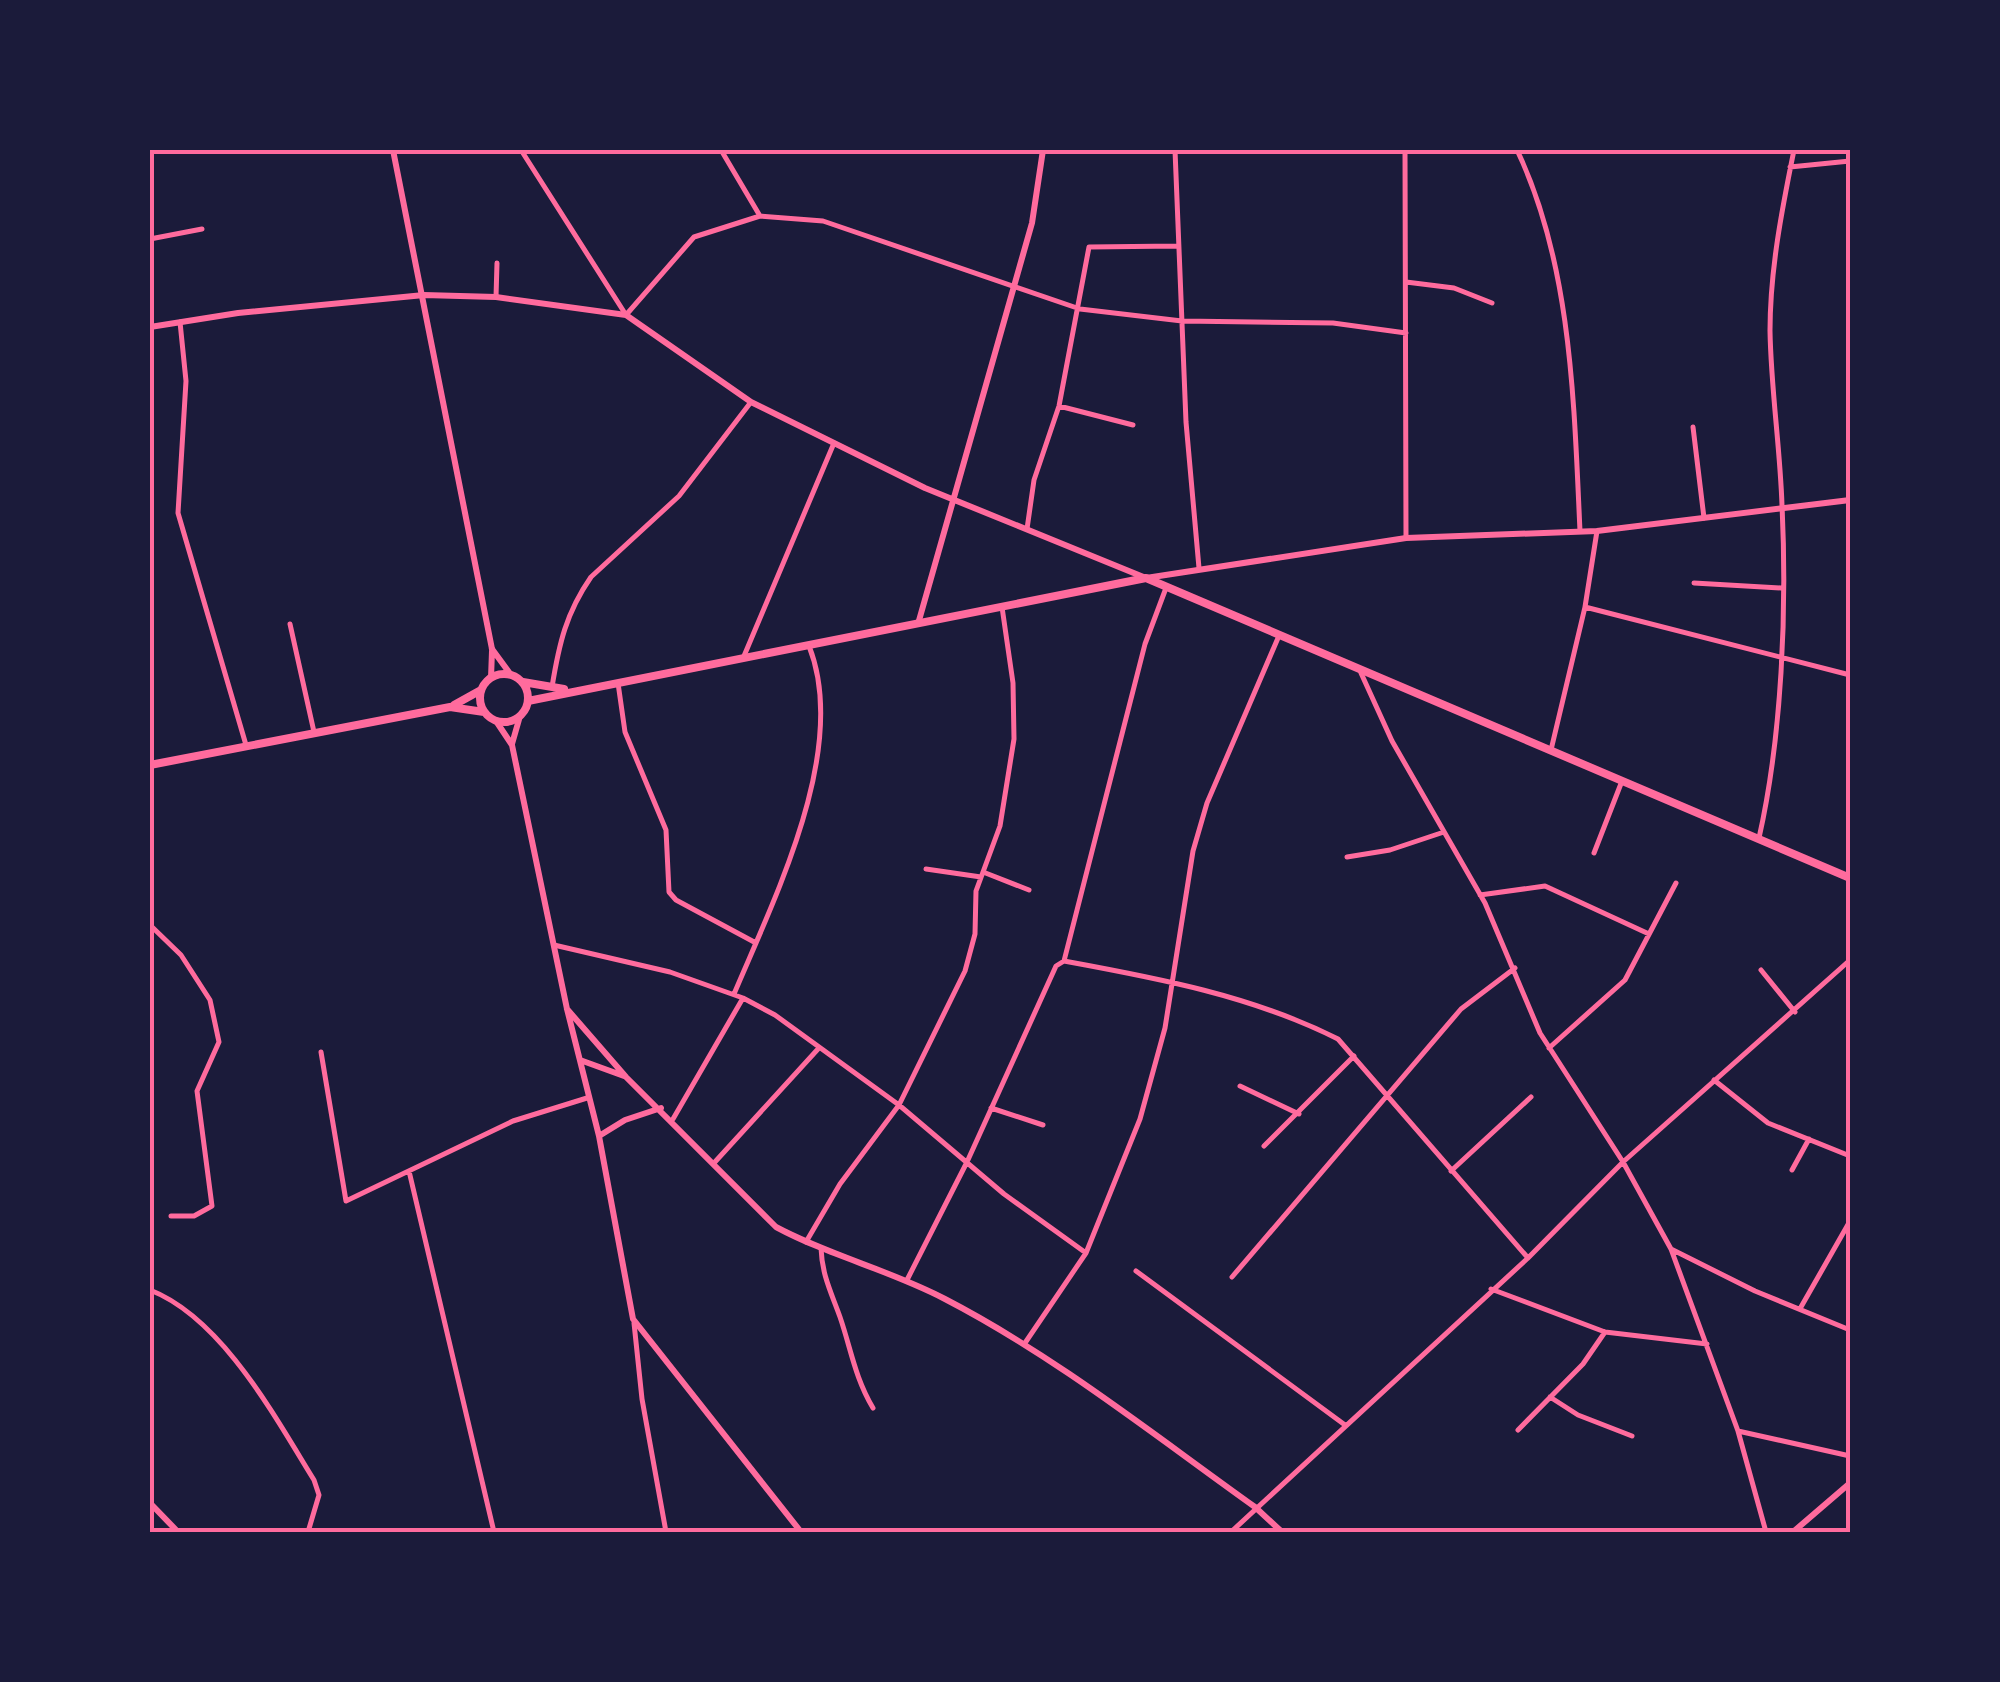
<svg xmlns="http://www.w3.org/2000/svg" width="2000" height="1682" viewBox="0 0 2000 1682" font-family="'Nunito Sans',sans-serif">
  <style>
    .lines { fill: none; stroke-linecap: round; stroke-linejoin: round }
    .minor { stroke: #ff6b9d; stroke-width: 5 }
    .tertiary { stroke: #ff6b9d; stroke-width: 6 }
    .secondary { stroke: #ff6b9d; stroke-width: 6 }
    .primary { stroke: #ff6b9d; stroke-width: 8 }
    .neatline { fill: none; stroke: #ff6b9d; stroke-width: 4 }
  </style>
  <rect width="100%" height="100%" fill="#1b1b3a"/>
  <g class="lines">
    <path class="minor" d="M521,150L626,315L694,237L760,216
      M721,150L760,216L823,221L1080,309L1182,321L1333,323L1406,333
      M1175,150L1186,422L1199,568
      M1405,150L1406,538
      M1517,150C1572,265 1574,405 1580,531
      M1790,167L1850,161
      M150,239L202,229
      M1406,282L1454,288L1492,303
      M496,297L497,263
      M180,322L186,381L178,513L246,745
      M1059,406L1133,425
      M1693,427L1704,518
      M1027,529L1034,480L1059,406L1089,247L1177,246
      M1597,531L1585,607L1850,675
      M1694,583L1781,588
      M290,624L314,732
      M744,656L834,443
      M1361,673L1392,741L1485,903L1540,1033L1623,1162L1671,1249L1738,1431L1766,1532
      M618,683L625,732L666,830L669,892L676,900L756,943
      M552,687C559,644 566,613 591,577L679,496L751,402
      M1551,750L1585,607
      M1759,838C1782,736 1787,610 1782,505C1780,447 1771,389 1770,331C1770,270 1782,209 1794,150
      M1594,853L1622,781
      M1347,857L1390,850L1444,832
      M926,869L981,877
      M983,872L1029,890
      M1480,895L1545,886L1649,934
      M150,925L181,955L210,1000L219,1042L197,1091L212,1206L194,1216H171
      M554,945L670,972L743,998L775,1015L899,1105L1004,1194L1086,1253
      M1064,961L1145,644L1166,588
      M1761,970L1795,1012
      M734,994C774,899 850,749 809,646
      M1549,1048L1625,980L1676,883
      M321,1052L346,1201L513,1121L587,1098
      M1714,1080L1768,1123L1850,1156
      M1240,1086L1299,1114
      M991,1108L1043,1125
      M673,1119L743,998
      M1264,1146L1354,1056
      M714,1163L818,1049
      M1792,1170L1809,1139
      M409,1171L494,1532
      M1451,1171L1531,1097
      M806,1242L840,1184L899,1105L965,971L975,934L976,891L1000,826L1014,739L1013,683L1002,607
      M821,1248C822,1275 831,1292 840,1317C851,1349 855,1378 873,1408
      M1671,1249L1755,1291L1850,1330
      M1136,1271L1345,1425
      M1232,1277L1461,1009L1515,968
      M907,1280L967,1162L1056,966L1064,961C1157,978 1253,996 1338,1039L1528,1258
      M1491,1289L1605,1332L1707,1344
      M150,1290C222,1318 275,1417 314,1480L319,1495L308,1532
      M1801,1307L1850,1221
      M634,1323L642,1399L666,1532
      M1025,1343L1086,1253L1140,1119L1165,1028L1193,851L1207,803L1278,638
      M1550,1397L1578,1415L1632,1436
      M1518,1430L1583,1364L1605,1332
      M1738,1431L1850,1456
      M1231,1532L1528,1258L1623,1162L1850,960"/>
    <path class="tertiary" d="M150,327L238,313L424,295L496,297L626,315L751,402L925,488L1146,578L1406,538L1597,531L1850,500
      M918,624L1032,223L1043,150
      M492,649L511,675
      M491,678L492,651
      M496,721L512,745L567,1009L599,1136L633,1319L801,1532
      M512,744L520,716
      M567,1009L626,1077L776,1227C830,1256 890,1270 945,1299C1055,1356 1154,1435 1255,1507L1282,1532
      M580,1060L624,1076
      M599,1136L625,1120L661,1108
      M150,1503L178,1532
      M1793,1532L1850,1483"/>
    <path class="secondary" d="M393,150L492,649"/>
    <path class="primary" d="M480 698a24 24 0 1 1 48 0a24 24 0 1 1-48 0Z
      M523,682L564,689
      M528,701L1146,578L1850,878
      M454,705L481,690
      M150,765L450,707L484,712"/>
  </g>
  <rect width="2000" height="1682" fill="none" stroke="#1b1b3a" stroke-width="305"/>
  <rect x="152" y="152" width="1696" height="1378" class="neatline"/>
</svg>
